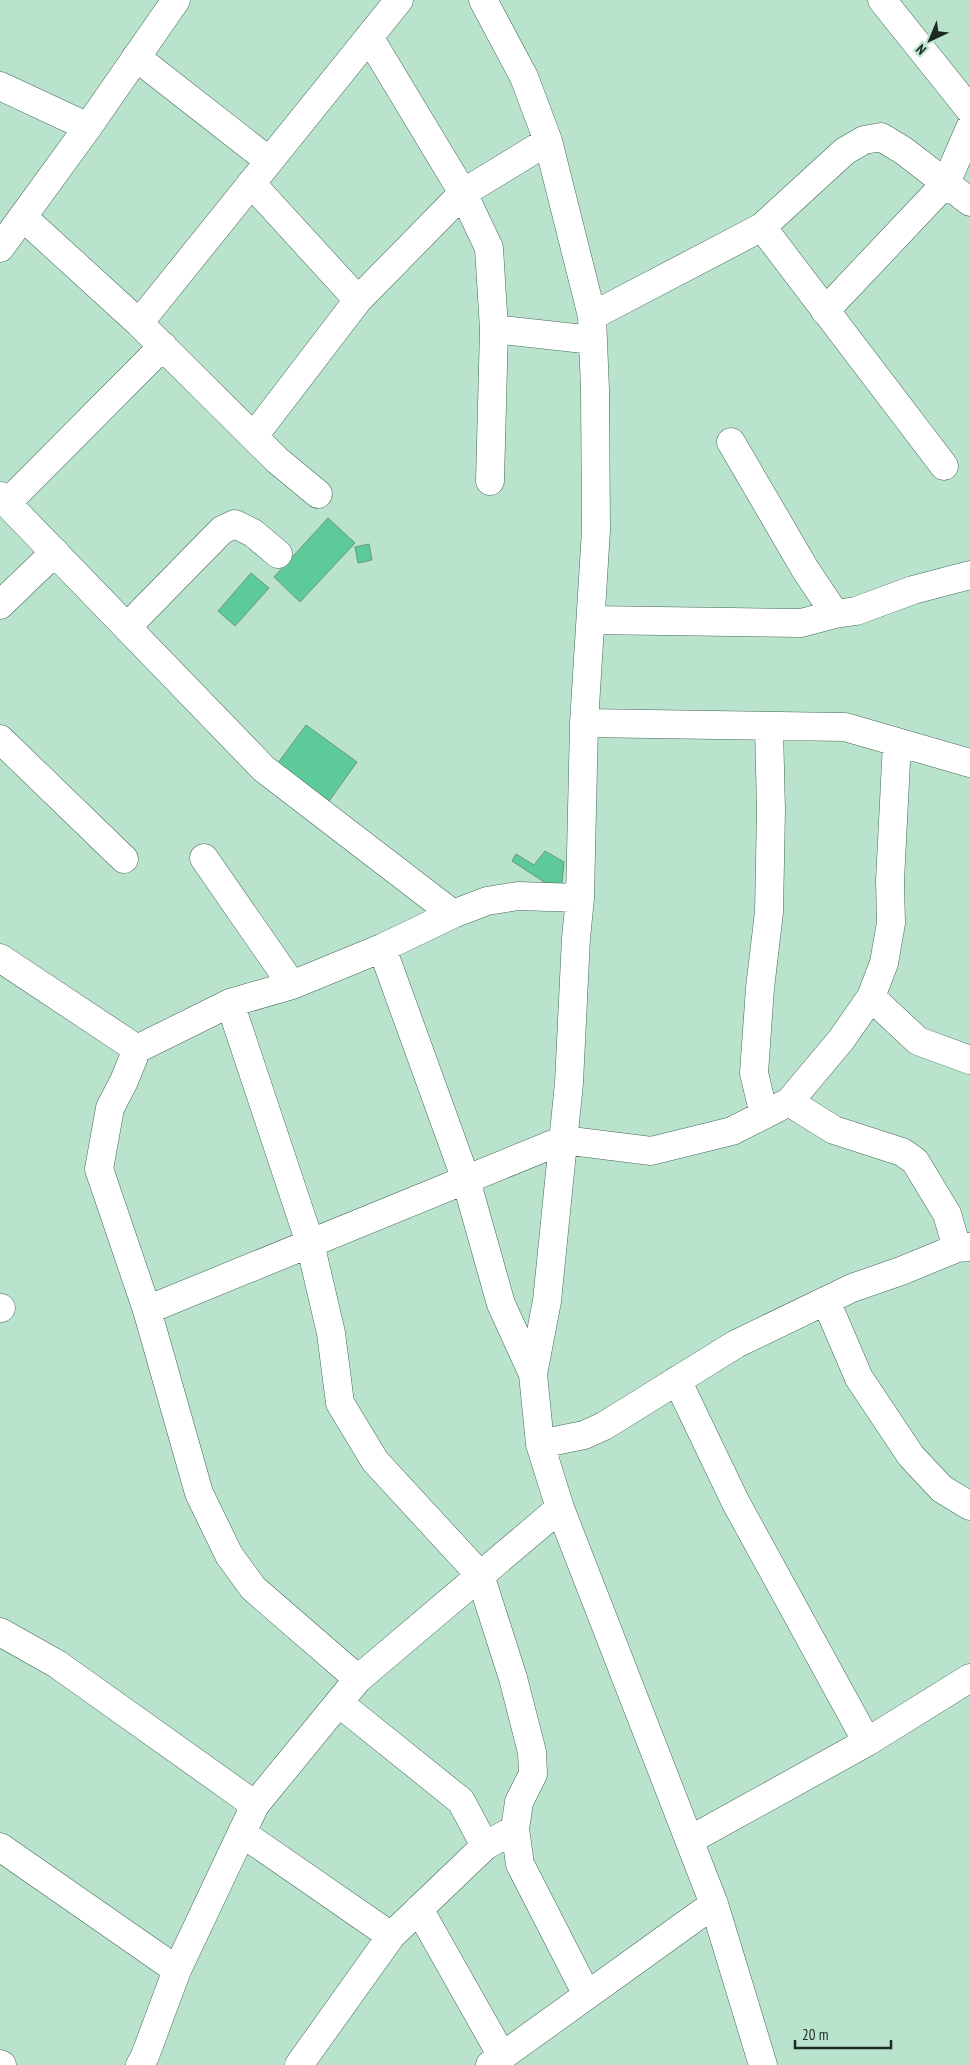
<svg xmlns="http://www.w3.org/2000/svg" width="970" height="2065" viewBox="0 0 970 2065" font-family="'PT Sans Narrow',sans-serif">
  <style>
    .building { fill: #5ccb99; stroke: #6d9480 }
    .lines { fill: none; stroke-linecap: round; stroke-linejoin: round }
    .minor-casing { stroke: #436956; stroke-width: 29 }
    .tertiary-casing { stroke: #436956; stroke-width: 29 }
    .minor { stroke: #fff; stroke-width: 28 }
    .tertiary { stroke: #fff; stroke-width: 28 }
  </style>
  <rect width="100%" height="100%" fill="#bae3cd"/>
  <path class="building" d="M328,518L355,543L300,602L274,577Z
    M369,544L372,560L358,563L355,547Z
    M251,573L269,588L235,626L218,611Z
    M306,725L357,762L327,804L275,767Z
    M545,851L564,862L561,893L512,861L516,854L534,865Z"/>
  <g class="lines">
    <g class="minor-casing">
      <path id="minor" d="M483,0L524,77L548,141L592,316L595,390L596,530L584,723L580,898L576,938L569,1083L547,1301L533,1374L540,1444L560,1508L714,1904L763,2065
        M882,0L970,110
        M369,37L463,193L489,248L494,329L490,481
        M136,57L269,161
        M0,86L88,127
        M251,183L358,300
        M23,217L139,323L277,460L318,494
        M762,227L944,466
        M825,311L946,183L970,128
        M592,316L762,227L845,151L864,140L881,137L904,151L970,202
        M139,323L399,0
        M494,329L593,340
        M254,436L358,300L463,193L548,141
        M731,442L805,569L835,614
        M0,496L264,769L453,914
        M7,503L163,346
        M0,605L55,552
        M591,620L801,623L835,614L856,611L913,590L970,575
        M127,627L222,530L235,524L253,533L278,554
        M584,723L845,727L970,763
        M0,739L124,859
        M204,858L292,985
        M382,948L466,1180L501,1304L533,1374
        M0,958L137,1049
        M871,997L918,1041L970,1060
        M230,1003L310,1243L331,1333L340,1403L375,1461L480,1575L513,1678L532,1752L533,1774L519,1802L515,1829L520,1864L587,1995
        M789,1102L834,1130L902,1152L915,1161L947,1214L957,1248
        M764,1115L754,1073L760,988L769,912L771,810L769,728
        M826,1301L859,1378L911,1456L942,1489L970,1506
        M0,1308H1
        M147,1310L563,1140L651,1151L732,1131L789,1102L841,1040L871,997L884,963L891,923L890,881L897,742
        M677,1380L736,1503L867,1742
        M540,1444L584,1435L604,1426L736,1344L852,1288L901,1271L957,1248L970,1247
        M0,1632L57,1664L255,1805
        M358,1679L253,1588L229,1555L199,1493L147,1310L99,1169L110,1108L124,1081L137,1049L230,1003L292,985L382,948L453,914L487,901L518,896L580,898
        M339,1703L461,1801L485,1846
        M242,1833L391,1936
        M690,1840L867,1742L970,1678
        M0,1847L177,1970
        M419,1909L502,2056
        M0,2064L2,2065
        M140,2065L145,2056L177,1970L255,1805L358,1679L560,1508
        M299,2065L391,1936L485,1846L515,1829
        M490,2065L714,1904"/>
    </g>
    <g class="tertiary-casing">
      <path id="tertiary" d="M0,248L88,127L176,0"/>
    </g>
    <use href="#minor" class="minor"/>
    <use href="#tertiary" class="tertiary"/>
  </g>
  <g transform="translate(930 40) rotate(224)" stroke="#bae3cd" stroke-width="4" paint-order="stroke">
  <path d="M0-4L9 19L0 12L-9 19Z" fill="#1b2b23"/>
  <text y="-8" font-size="14" font-weight="bold" text-anchor="middle" fill="#1b2b23">N</text>
  </g>
  <path d="M795 2040v8h96v-8" fill="none" stroke="#1b2b23" stroke-width="2.5"/>
  <text x="802" y="2040" font-size="15" fill="#1b2b23" stroke="#bae3cd" stroke-width="4" paint-order="stroke">20 m</text>
</svg>
